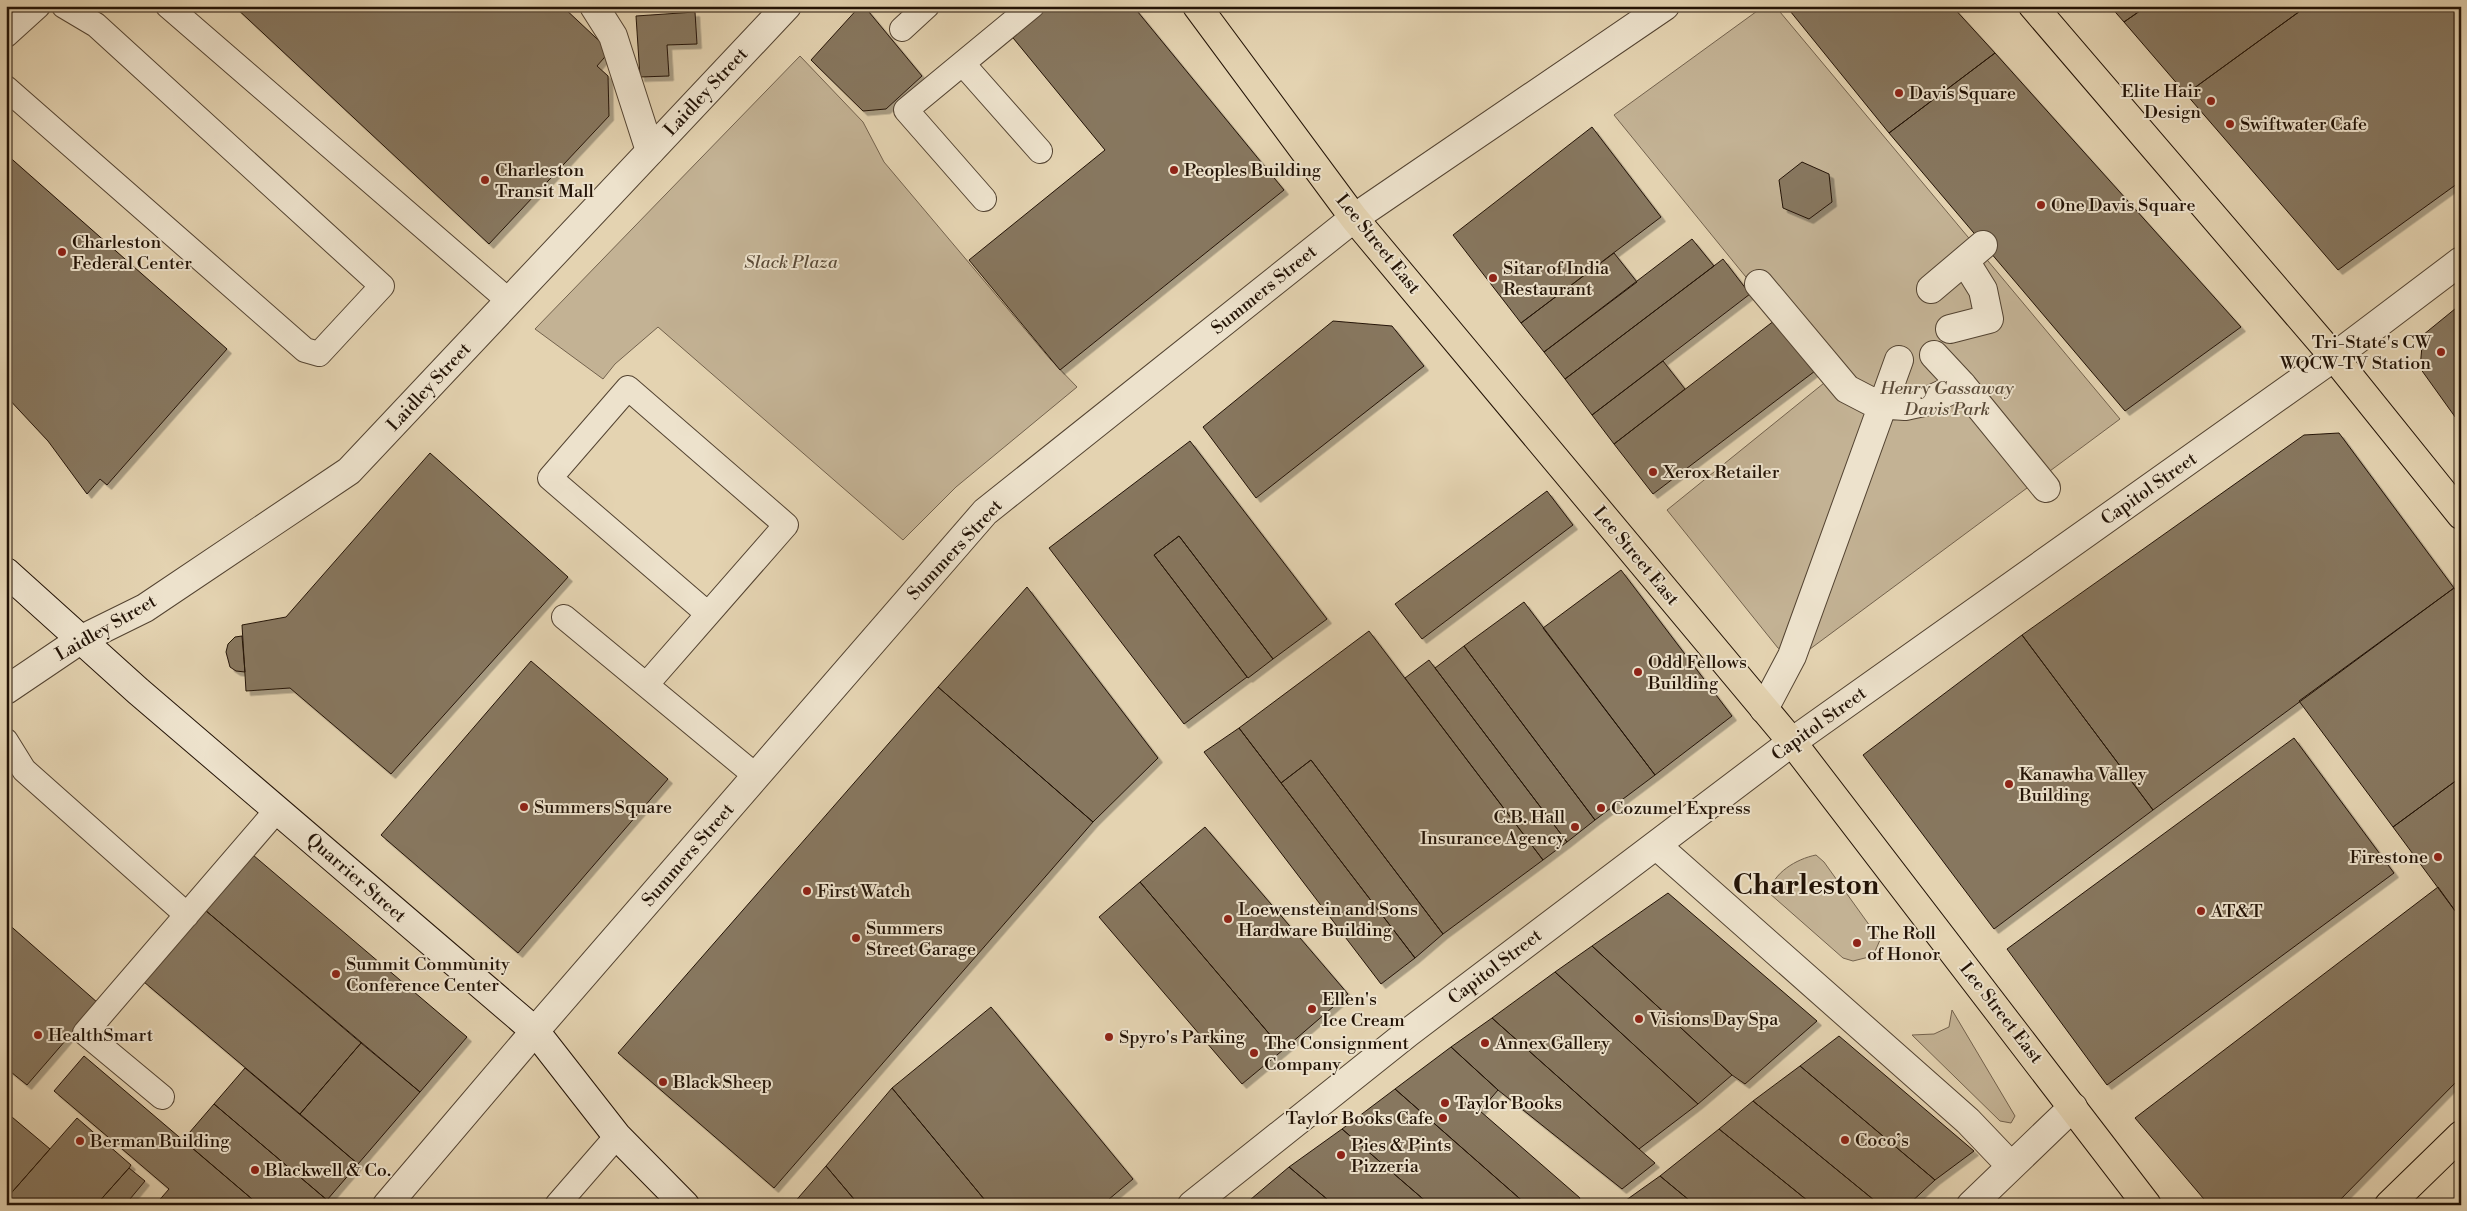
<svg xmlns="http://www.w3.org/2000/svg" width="2467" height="1211" viewBox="0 0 2467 1211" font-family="'Libre Bodoni',serif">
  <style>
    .green { fill: #c3b294; stroke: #73624d }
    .building { fill: #87775f; stroke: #231306; filter: url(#shadow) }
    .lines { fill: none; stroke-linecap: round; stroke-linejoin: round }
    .service-casing { stroke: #534331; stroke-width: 26 }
    .pedestrian-casing { stroke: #534331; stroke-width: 30 }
    .minor-casing { stroke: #534331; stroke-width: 30 }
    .secondary-casing { stroke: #231306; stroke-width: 30 }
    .primary-casing { stroke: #231306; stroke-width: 30 }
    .service { stroke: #ede2cc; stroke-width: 24 }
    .pedestrian { stroke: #ede2cc; stroke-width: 28 }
    .minor { stroke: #ede2cc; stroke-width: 28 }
    .secondary { stroke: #ede2cc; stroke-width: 28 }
    .primary { stroke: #e4d3b1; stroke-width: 28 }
    .poi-dot { fill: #8f2418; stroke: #ede2cc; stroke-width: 2 }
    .labels { text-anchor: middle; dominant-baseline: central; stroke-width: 4; stroke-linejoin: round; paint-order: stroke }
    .poi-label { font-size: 18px; fill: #231306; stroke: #ede2cc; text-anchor: start }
    .street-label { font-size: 18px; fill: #231306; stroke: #ede2cc }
    .park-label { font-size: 18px; font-style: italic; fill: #5b4b38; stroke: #ede2cc }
    .town-label { font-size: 28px; font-weight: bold; fill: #231306; stroke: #ede2cc }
  </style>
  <defs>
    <filter id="shadow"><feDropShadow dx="4.5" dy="4.5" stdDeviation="0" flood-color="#0004"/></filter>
  </defs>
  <rect width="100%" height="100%" fill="#e4d3b1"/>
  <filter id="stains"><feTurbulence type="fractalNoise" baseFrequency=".004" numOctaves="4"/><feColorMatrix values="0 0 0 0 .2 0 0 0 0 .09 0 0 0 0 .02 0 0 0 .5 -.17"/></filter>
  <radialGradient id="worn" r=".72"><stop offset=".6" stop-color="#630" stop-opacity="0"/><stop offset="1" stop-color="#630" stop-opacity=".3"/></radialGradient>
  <path class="green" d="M1764,6H1775L2120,419L1810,649L1792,656L1778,648L1667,510L1829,379L1614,115Z
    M800,56L863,122L884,162L1050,359L1077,387L956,487L903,540L658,327L615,364L603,379L535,329Z
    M1816,855L1824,862L1880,940L1873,956L1853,961L1843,958L1769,893C1773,873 1796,859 1816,855Z
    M1952,1010L2015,1116L2011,1123L2000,1121L1912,1035L1934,1034L1949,1027Z"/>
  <path class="building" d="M234,6H562L610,51L597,66L608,76L609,116L489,244Z
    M860,6H864L922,76L886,109L863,111L811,60Z
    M1042,6H1133L1284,190L1060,370L969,260L1105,150L1009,33Z
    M1786,6H1952L1995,53L1889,133Z
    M2110,6H2147L2124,22Z
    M2147,6H2307L2186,94L2124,22Z
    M2307,6H2461V181L2338,270L2186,94Z
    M695,12L697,44L667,45L669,76L640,77L636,16Z
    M1995,53L2241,327L2125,411L1889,133Z
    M1592,127L1661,217L1521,323L1453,235Z
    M6,154L227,349L107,485L100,479L87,494L48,441L6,396Z
    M1802,162L1829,174L1832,202L1809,219L1783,208L1779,180Z
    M1692,239L1714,266L1565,379L1544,352Z
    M1614,253L1637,282L1544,352L1521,323Z
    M1723,259L1750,294L1592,415L1565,379Z
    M2461,304V419L2458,421L2420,368L2423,335Z
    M1779,317L1819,368L1653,494L1614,444Z
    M1333,321L1392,326L1424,366L1256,498L1203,427Z
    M1663,361L1685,389L1614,444L1592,415Z
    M2339,433L2454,588L2153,810L2022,635L2304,435Z
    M1190,441L1327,619L1273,659L1179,536L1154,555L1247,677L1184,724L1049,548Z
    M430,453L568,577L391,774L290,688L246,691L242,625L286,617Z
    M1547,491L1573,525L1422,639L1395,604Z
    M1179,536L1273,659L1248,678L1154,555Z
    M1621,570L1732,716L1655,775L1543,628Z
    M1027,587L1158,758L1093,822L938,687Z
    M2454,588L2461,597V777L2393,827L2299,701Z
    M1524,602L1655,775L1595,820L1464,646Z
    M1369,631L1543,860L1443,934L1311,760L1281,783L1239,728Z
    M2022,635L2153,810L1994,929L1863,755Z
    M242,636L245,672L236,671L230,667L226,652L228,644L235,637Z
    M1464,646L1595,820L1567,842L1435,668Z
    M1429,660L1567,842L1543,860L1405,678Z
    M531,661L668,779L518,953L381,835Z
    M938,687L1093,822L774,1188L618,1053Z
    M1239,728L1415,958L1381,984L1204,752Z
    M2294,738L2394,873L2107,1085L2007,949Z
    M1311,760L1443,934L1415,958L1281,783Z
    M2461,777V919L2393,827Z
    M1205,827L1348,994L1283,1050L1140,882Z
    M253,855L467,1037L420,1092L205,910Z
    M1140,882L1283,1050L1242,1084L1099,917Z
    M2438,887L2461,919V1077L2335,1205H2209L2135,1118Z
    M1668,893L1817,1021L1745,1084L1732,1075L1592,946Z
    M205,910L361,1043L300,1114L144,982Z
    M6,922L98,1003L27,1085L6,1068Z
    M1592,946L1732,1075L1698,1104L1555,972Z
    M1555,972L1698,1104L1639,1149L1492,1018Z
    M991,1007L1133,1179L1102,1205H989L892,1088Z
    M1492,1018L1639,1149L1655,1163L1622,1189L1498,1090L1451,1047Z
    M1839,1036L1974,1151L1935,1180L1800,1066Z
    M361,1043L420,1092L358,1164L300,1114Z
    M1451,1047L1498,1090L1480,1111L1580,1198L1574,1205H1527L1395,1089Z
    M84,1056L259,1205H155L169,1189L54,1091Z
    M1800,1066L1935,1180L1908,1205H1880L1753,1101Z
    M245,1068L358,1164L327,1200L214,1104Z
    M892,1088L989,1205H859L826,1166Z
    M1395,1089L1527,1205H1430L1342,1129Z
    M1753,1101L1880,1205H1813L1719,1129Z
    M214,1104L327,1200L323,1205H259L183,1140Z
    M6,1112L50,1149L6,1199Z
    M77,1118L131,1165L129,1168L96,1205H6V1199Z
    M1342,1129L1430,1205H1334L1289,1167Z
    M1719,1129L1813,1205H1695L1660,1176Z
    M826,1166L859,1205H792Z
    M1289,1167L1334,1205H1244Z
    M129,1168L145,1181L125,1205H96Z
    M1660,1176L1695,1205L1622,1203Z"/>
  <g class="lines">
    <g class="service-casing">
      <path id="service" d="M168,6L509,301
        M902,29L927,6
        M6,35L38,6
        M963,64L1040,151
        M6,88L305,350L319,354L382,286L96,25L64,6
        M984,199L906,110L1032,6
        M564,617L756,776
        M646,685L786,525L628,388L550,478L708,614
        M6,741L24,770L187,915
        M162,1097L85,1033L277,810
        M557,1205L617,1136"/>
    </g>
    <g class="pedestrian-casing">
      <path id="pedestrian" d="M594,6L613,36L650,151
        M1759,284L1847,389L1876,404L1905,406L1928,401L1962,385
        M1931,289L1983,245
        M1950,329L1989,319L1983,290L1965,261
        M1934,355L1962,385L2046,488
        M1764,709L1792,656L1899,360"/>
    </g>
    <g class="minor-casing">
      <path id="minor" d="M6,690L80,640L145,608L349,471L787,6
        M1656,845L1968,1121L2011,1166
        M387,1205L535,1031L985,512L1354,218L1665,6
        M1192,1205L1409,1032L1792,742L2334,357L2461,261
        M1971,1205L2073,1107"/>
    </g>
    <g class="secondary-casing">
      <path id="secondary" d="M6,572L138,691L535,1031L617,1136L685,1205"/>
    </g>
    <g class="primary-casing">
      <path id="primary" d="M1197,6L1354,218L1792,742L2147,1205
        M2033,6L2334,357L2461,515
        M2389,1205L2461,1135"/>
    </g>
    <use href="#service" class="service"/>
    <use href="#pedestrian" class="pedestrian"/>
    <use href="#minor" class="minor"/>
    <use href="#secondary" class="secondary"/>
    <use href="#primary" class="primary"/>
  </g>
  <g class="poi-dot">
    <circle cx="1899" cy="93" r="5"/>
    <circle cx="2211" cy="101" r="5"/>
    <circle cx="2230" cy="124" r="5"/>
    <circle cx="1174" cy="170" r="5"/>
    <circle cx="485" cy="180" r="5"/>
    <circle cx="2041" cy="205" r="5"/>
    <circle cx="62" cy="252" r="5"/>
    <circle cx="1493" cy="278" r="5"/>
    <circle cx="2441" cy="352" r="5"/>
    <circle cx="1653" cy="472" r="5"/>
    <circle cx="1638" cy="672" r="5"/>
    <circle cx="2009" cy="784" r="5"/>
    <circle cx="524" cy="807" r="5"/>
    <circle cx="1601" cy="808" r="5"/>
    <circle cx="1575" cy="827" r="5"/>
    <circle cx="2438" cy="857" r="5"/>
    <circle cx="807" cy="891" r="5"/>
    <circle cx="2201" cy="911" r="5"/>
    <circle cx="1228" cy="919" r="5"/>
    <circle cx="856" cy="938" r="5"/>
    <circle cx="1857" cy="943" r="5"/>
    <circle cx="336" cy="974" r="5"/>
    <circle cx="1312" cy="1009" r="5"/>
    <circle cx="1639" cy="1019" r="5"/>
    <circle cx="38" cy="1035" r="5"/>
    <circle cx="1109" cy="1037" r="5"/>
    <circle cx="1485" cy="1043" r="5"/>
    <circle cx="1254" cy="1053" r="5"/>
    <circle cx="663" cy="1082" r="5"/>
    <circle cx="1445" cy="1103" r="5"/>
    <circle cx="1443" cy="1118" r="5"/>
    <circle cx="1845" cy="1140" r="5"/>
    <circle cx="80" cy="1141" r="5"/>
    <circle cx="1341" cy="1155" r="5"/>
    <circle cx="255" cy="1170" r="5"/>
  </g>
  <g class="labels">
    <g class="poi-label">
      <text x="2201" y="91" text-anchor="end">Elite Hair<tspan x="2201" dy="21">Design</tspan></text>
      <text x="1909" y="93">Davis Square</text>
      <text x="2240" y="124">Swiftwater Cafe</text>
      <text x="495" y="170">Charleston<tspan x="495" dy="21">Transit Mall</tspan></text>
      <text x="1184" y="170">Peoples Building</text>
      <text x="2051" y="205">One Davis Square</text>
      <text x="72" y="242">Charleston<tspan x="72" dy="21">Federal Center</tspan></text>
      <text x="1503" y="268">Sitar of India<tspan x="1503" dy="21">Restaurant</tspan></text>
      <text x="2431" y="342" text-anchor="end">Tri-State's CW<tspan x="2431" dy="21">WQCW-TV Station</tspan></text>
      <text x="1663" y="472">Xerox Retailer</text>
      <text x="1648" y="662">Odd Fellows<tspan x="1648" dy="21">Building</tspan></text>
      <text x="2019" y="774">Kanawha Valley<tspan x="2019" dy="21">Building</tspan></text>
      <text x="534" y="807">Summers Square</text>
      <text x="1611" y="808">Cozumel Express</text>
      <text x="1565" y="817" text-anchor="end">C.B. Hall<tspan x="1565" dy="21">Insurance Agency</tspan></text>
      <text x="2428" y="857" text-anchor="end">Firestone</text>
      <text x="817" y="891">First Watch</text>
      <text x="1238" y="909">Loewenstein and Sons<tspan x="1238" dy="21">Hardware Building</tspan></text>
      <text x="2211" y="911">AT&amp;T</text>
      <text x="866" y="928">Summers<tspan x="866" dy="21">Street Garage</tspan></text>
      <text x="1867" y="933">The Roll<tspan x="1867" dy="21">of Honor</tspan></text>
      <text x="346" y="964">Summit Community<tspan x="346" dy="21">Conference Center</tspan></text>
      <text x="1322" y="999">Ellen's<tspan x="1322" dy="21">Ice Cream</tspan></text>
      <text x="1649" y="1019">Visions Day Spa</text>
      <text x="48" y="1035">HealthSmart</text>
      <text x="1119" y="1037">Spyro's Parking</text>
      <text x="1264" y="1043">The Consignment<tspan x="1264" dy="21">Company</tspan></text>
      <text x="1495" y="1043">Annex Gallery</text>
      <text x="673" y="1082">Black Sheep</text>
      <text x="1455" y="1103">Taylor Books</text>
      <text x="1433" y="1118" text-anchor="end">Taylor Books Cafe</text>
      <text x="1855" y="1140">Coco’s</text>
      <text x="90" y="1141">Berman Building</text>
      <text x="1351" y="1145">Pies &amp; Pints<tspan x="1351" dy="21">Pizzeria</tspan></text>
      <text x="265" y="1170">Blackwell &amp; Co.</text>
    </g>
    <g class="street-label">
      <text transform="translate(706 92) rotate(-47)">Laidley Street</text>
      <text transform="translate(1378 244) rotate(51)">Lee Street East</text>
      <text transform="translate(1264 290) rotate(-39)">Summers Street</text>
      <text transform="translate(429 387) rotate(-47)">Laidley Street</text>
      <text transform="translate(2149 489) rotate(-35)">Capitol Street</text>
      <text transform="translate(955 550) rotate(-47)">Summers Street</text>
      <text transform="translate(1636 556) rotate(50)">Lee Street East</text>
      <text transform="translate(106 628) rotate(-30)">Laidley Street</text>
      <text transform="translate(1819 724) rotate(-36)">Capitol Street</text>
      <text transform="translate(688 855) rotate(-49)">Summers Street</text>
      <text transform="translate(356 878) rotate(41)">Quarrier Street</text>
      <text transform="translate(1495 967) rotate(-37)">Capitol Street</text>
      <text transform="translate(2001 1013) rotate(52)">Lee Street East</text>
    </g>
    <g class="park-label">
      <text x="791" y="262">Slack Plaza</text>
      <text x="1947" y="388">Henry Gassaway<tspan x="1947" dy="21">Davis Park</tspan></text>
    </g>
    <g class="town-label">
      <text x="1806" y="885">Charleston</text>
    </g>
  </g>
  <rect width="2467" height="1211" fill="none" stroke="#e4d3b1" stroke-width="25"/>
  <rect x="8" y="8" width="2452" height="1196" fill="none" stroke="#231306" stroke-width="2.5"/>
  <rect x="12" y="12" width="2442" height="1186" fill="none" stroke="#231306"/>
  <rect width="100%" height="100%" filter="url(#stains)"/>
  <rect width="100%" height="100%" fill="url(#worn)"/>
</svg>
